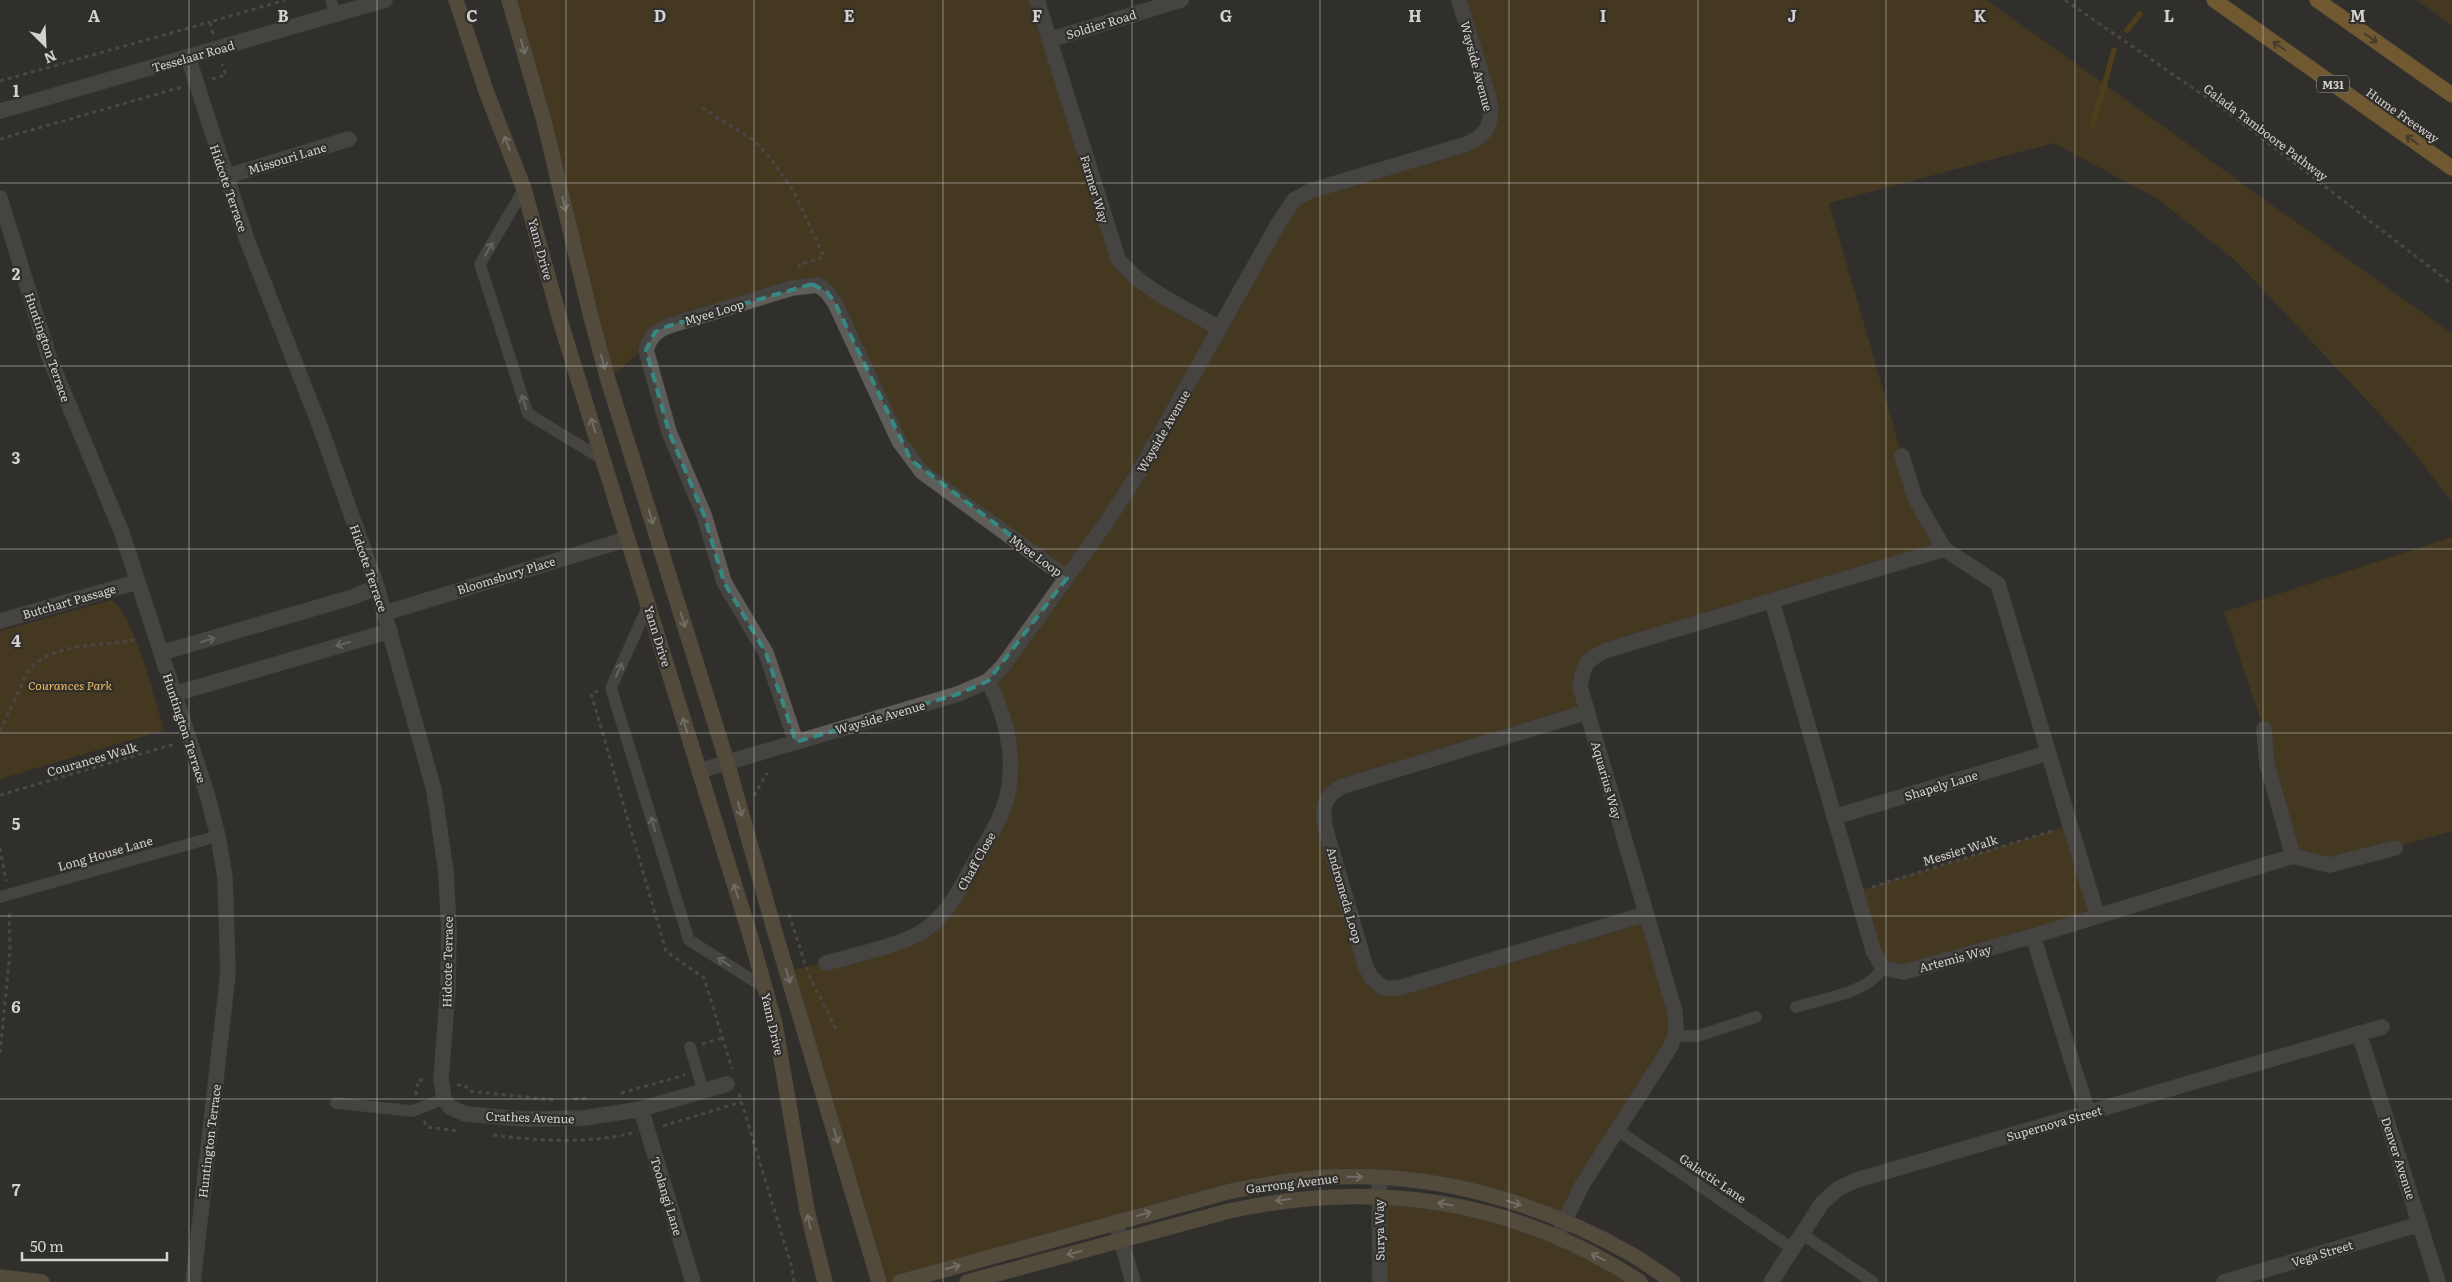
<svg xmlns="http://www.w3.org/2000/svg" width="2452" height="1282" viewBox="0 0 2452 1282" font-family="Literata,serif">
  <style>
    .green { fill: #5b4316 }
    .lines { fill: none; stroke-linecap: round; stroke-linejoin: round }
    .stream { stroke: #725007; stroke-width: 5.5 }
    .lane-casing { stroke: #4d4b49; stroke-width: 12 }
    .street-casing { stroke: #4d4b49; stroke-width: 16 }
    .secondary-casing { stroke: #4d4b49; stroke-width: 16 }
    .highway-casing { stroke: #4d4b49; stroke-width: 16 }
    .path { stroke: #676562; stroke-width: 3; stroke-dasharray: 4 4; stroke-linecap: butt }
    .lane { stroke: #5f5d5a; stroke-width: 11 }
    .street { stroke: #5f5d5a; stroke-width: 15 }
    .secondary { stroke: #7b6b4f; stroke-width: 15 }
    .highway { stroke: #bc8c35; stroke-width: 15 }
    .oneway { stroke: #5b4b2f }
    .oneway2 { stroke: #bdb8b0 }
    .oneway3 { stroke: #a5a3a1 }
    .marked { fill: none; stroke: #368882; stroke-width: 4; stroke-dasharray: 10 6; stroke-linejoin: round }
    .grid { fill: none; stroke: #d3d2d0; stroke-width: 1; stroke-opacity: 0.55 }
    .labels { text-anchor: middle; dominant-baseline: central; stroke-width: 4.5; stroke-linejoin: round; paint-order: stroke }
    .shield { fill: #312f2c; stroke: #a2a19f; stroke-width: 1 }
    .shield-label { font-size: 11px; font-weight: bold; fill: #d3d2d0 }
    .street-label { font-size: 12px; fill: #d3d2d0; stroke: #312f2c }
    .park-label { font-size: 12px; font-style: italic; fill: #eeba62; stroke: #312f2c }
    .grid-label { font-size: 16px; text-anchor: middle; font-weight: bold; fill: #d3d2d0; stroke: #312f2c; stroke-width: 4.5; stroke-linejoin: round; paint-order: stroke }
  </style>
  <rect width="100%" height="100%" fill="#312f2c"/>
  <path class="green" d="M509,0H1037L1118,259L1220,329L1294,200L1467,144L1490,124L1459,0H1987L2452,334V502L2404,440L2237,262L2158,199L2054,143L1829,203L1902,456L1944,549L1607,650L1583,668L1587,712L1343,786L1324,800L1366,968L1383,988L1646,914L1676,1031L1565,1220L1441,1184L1282,1182L900,1282H879L786,971L826,963L902,940L947,911L1010,780L988,681L1067,578L922,472L818,285L668,326L608,380Z
    M2416,0H2452V25Z
    M2452,537V831L2329,865L2293,856L2264,729L2224,612Z
    M112,600C135,617 155,700 164,730L0,779V631Z
    M2070,825L2097,915L1890,970L1856,892Z
    M1378,1196L1484,1212L1640,1282H1380Z"/>
  <g class="lines">
    <path class="stream" d="M2127,30L2140,14
      M2093,125L2114,50"/>
    <g class="lane-casing">
      <path id="lane" d="M331,0L335,14
        M524,189L480,264L528,414L604,460
        M648,606L611,688L689,940L765,988
        M0,897L218,836
        M1796,1007C1824,998 1866,994 1883,968
        M1674,1036H1698L1756,1017
        M690,1047L703,1090
        M336,1103L412,1111L444,1099
        M1617,1130L1793,1249
        M1802,1234L1873,1282"/>
    </g>
    <g class="street-casing">
      <path id="street" d="M1037,0L1118,259C1143,291 1186,308 1220,329
        M1049,40L1181,0
        M188,57L247,240L321,429L377,587L434,790L446,872L449,930L448,988L441,1079L444,1099L450,1107L465,1114L525,1119L585,1118L641,1109L727,1084
        M0,111L385,0
        M225,177L349,139
        M0,198L49,357L122,533L207,794L218,836L225,877L228,973L193,1282
        M1902,456L1915,498L1944,549L1998,584L2097,915
        M1772,601L1873,950L1883,968L1904,972L2033,936L2293,856L2329,865L2395,848
        M385,613L627,539
        M0,621L137,582
        M161,653L353,597L377,587
        M174,694L390,631
        M1587,712L1343,786C1324,796 1321,806 1325,827L1366,968L1372,978L1383,988H1399L1646,914
        M2264,729L2267,764L2293,856
        M796,742L766,653L724,582L704,515L669,432L646,350C650,337 655,332 668,326L792,288L818,285L827,292L835,303L899,441L922,472L1067,578
        M699,771L958,694L988,681L1003,666L1106,523L1136,477L1278,224L1294,200L1310,191L1467,144C1487,135 1493,124 1490,102L1459,0
        M1834,817L2048,753
        M2033,936L2088,1113
        M826,963C851,956 903,945 923,931C946,916 958,893 971,869C980,853 991,836 999,819C1020,776 1010,722 988,681
        M2359,1033L2438,1282
        M641,1109L693,1282
        M1379,1177L1380,1282
        M1116,1222L1133,1282
        M1557,1237L1582,1185L1671,1046L1676,1031L1675,1012L1580,687C1583,664 1586,660 1607,650L1944,549
        M1771,1282L1822,1203L1839,1188L1857,1180L2382,1027
        M2224,1282L2420,1224"/>
    </g>
    <g class="secondary-casing">
      <path id="secondary" d="M456,0L486,91L524,189L562,327L751,938L775,1024L807,1210L825,1282
        M509,0L544,121L591,317L608,380L727,762L774,929L879,1282
        M0,1277L42,1282
        M900,1282L1231,1191C1264,1185 1298,1178 1332,1177C1436,1172 1539,1202 1629,1253C1644,1261 1658,1272 1673,1282
        M967,1282L1229,1211C1374,1179 1514,1199 1640,1282"/>
    </g>
    <g class="highway-casing">
      <path id="highway" d="M2214,0L2452,168
        M2317,0L2452,95"/>
    </g>
    <path class="path" d="M2065,0L2229,113L2452,284
      M213,34L210,22L285,0
      M212,79L226,75L222,64
      M0,81L210,22
      M702,108L752,139L769,156L794,192L824,257L799,265L801,270
      M0,139L182,87
      M598,691L591,693L666,951L704,978L732,1069
      M0,731L28,671C54,640 103,648 138,639
      M0,795L175,744
      M754,796L767,773
      M0,848L6,881
      M1872,887L2055,830
      M789,914L808,973L836,1029
      M702,1044L722,1038
      M0,1053L10,952L9,909
      M457,1085H465L469,1091L553,1100
      M621,1093L685,1075
      M739,1094L792,1268L794,1282
      M416,1095L418,1080H424
      M574,1099L590,1098
      M424,1121L427,1127L459,1131
      M663,1126L741,1102
      M493,1135C540,1141 586,1144 633,1133"/>
    <use href="#lane" class="lane"/>
    <use href="#street" class="street"/>
    <use href="#secondary" class="secondary"/>
    <use href="#highway" class="highway"/>
  </g>
  <defs><path id="oneway-shaft" d="M-6 0H5M1.5-3L5.5 0L1.5 3" fill="none" stroke-width="1.6" stroke-linecap="round" stroke-linejoin="round" transform="scale(1.25)"/></defs>
  <g class="oneway">
    <use href="#oneway-shaft" transform="translate(2371 38) rotate(35)"/>
    <use href="#oneway-shaft" transform="translate(2279 46) rotate(-145)"/>
    <use href="#oneway-shaft" transform="translate(2412 140) rotate(-145)"/>
  </g>
  <g class="oneway2">
    <use href="#oneway-shaft" transform="translate(523 47) rotate(74)"/>
    <use href="#oneway-shaft" transform="translate(507 143) rotate(-111)"/>
    <use href="#oneway-shaft" transform="translate(564 204) rotate(77)"/>
    <use href="#oneway-shaft" transform="translate(603 362) rotate(74)"/>
    <use href="#oneway-shaft" transform="translate(593 425) rotate(-107)"/>
    <use href="#oneway-shaft" transform="translate(651 517) rotate(73)"/>
    <use href="#oneway-shaft" transform="translate(683 620) rotate(73)"/>
    <use href="#oneway-shaft" transform="translate(685 725) rotate(-107)"/>
    <use href="#oneway-shaft" transform="translate(740 809) rotate(74)"/>
    <use href="#oneway-shaft" transform="translate(736 891) rotate(-107)"/>
    <use href="#oneway-shaft" transform="translate(788 976) rotate(73)"/>
    <use href="#oneway-shaft" transform="translate(836 1136) rotate(73)"/>
    <use href="#oneway-shaft" transform="translate(1355 1177) rotate(1)"/>
    <use href="#oneway-shaft" transform="translate(1283 1200) rotate(173)"/>
    <use href="#oneway-shaft" transform="translate(1514 1203) rotate(18)"/>
    <use href="#oneway-shaft" transform="translate(1445 1204) rotate(-168)"/>
    <use href="#oneway-shaft" transform="translate(1144 1214) rotate(-16)"/>
    <use href="#oneway-shaft" transform="translate(809 1222) rotate(-102)"/>
    <use href="#oneway-shaft" transform="translate(1074 1253) rotate(165)"/>
    <use href="#oneway-shaft" transform="translate(1598 1257) rotate(-154)"/>
    <use href="#oneway-shaft" transform="translate(953 1267) rotate(-16)"/>
  </g>
  <g class="oneway3">
    <use href="#oneway-shaft" transform="translate(489 249) rotate(-60)"/>
    <use href="#oneway-shaft" transform="translate(524 402) rotate(-108)"/>
    <use href="#oneway-shaft" transform="translate(208 640) rotate(-16)"/>
    <use href="#oneway-shaft" transform="translate(343 644) rotate(164)"/>
    <use href="#oneway-shaft" transform="translate(619 670) rotate(-65)"/>
    <use href="#oneway-shaft" transform="translate(653 824) rotate(-107)"/>
    <use href="#oneway-shaft" transform="translate(724 962) rotate(-147)"/>
  </g>
  <path d="M0 0H2452V1282H0ZM812,284L827,292L835,303L911,460L1067,578L988,681L958,694L796,742L766,653L724,582L704,515L669,432L646,350L655,332L668,326Z" fill="#312f2c" fill-opacity=".55" fill-rule="evenodd"/>
  <path class="marked" d="M812,284L827,292L835,303L911,460L1067,578L988,681L958,694L796,742L766,653L724,582L704,515L669,432L646,350L655,332L668,326Z"/>
  <path class="grid" d="M189,0V1282M377,0V1282M566,0V1282M754,0V1282M943,0V1282M1132,0V1282M1320,0V1282M1509,0V1282M1698,0V1282M1886,0V1282M2075,0V1282M2263,0V1282M0,183H2452M0,366H2452M0,549H2452M0,733H2452M0,916H2452M0,1099H2452"/>
  <g class="labels">
    <rect class="shield" x="2317" y="75.5" width="32" height="17" rx="4"/>
    <g class="shield-label">
      <text x="2333" y="84">M31</text>
    </g>
    <g class="street-label">
      <text transform="translate(1101 24) rotate(-17)">Soldier Road</text>
      <text transform="translate(193 56) rotate(-16)">Tesselaar Road</text>
      <text transform="translate(1477 66) rotate(75)">Wayside Avenue</text>
      <text transform="translate(2403 115) rotate(35)">Hume Freeway</text>
      <text transform="translate(2266 132) rotate(37)">Galada Tamboore Pathway</text>
      <text transform="translate(287 158) rotate(-17)">Missouri Lane</text>
      <text transform="translate(229 188) rotate(71)">Hidcote Terrace</text>
      <text transform="translate(1095 189) rotate(73)">Farmer Way</text>
      <text transform="translate(541 249) rotate(75)">Yann Drive</text>
      <text transform="translate(714 312) rotate(-17)">Myee Loop</text>
      <text transform="translate(48 347) rotate(71)">Huntington Terrace</text>
      <text transform="translate(1163 431) rotate(-60)">Wayside Avenue</text>
      <text transform="translate(1036 555) rotate(36)">Myee Loop</text>
      <text transform="translate(369 568) rotate(71)">Hidcote Terrace</text>
      <text transform="translate(506 575) rotate(-17)">Bloomsbury Place</text>
      <text transform="translate(69 601) rotate(-16)">Butchart Passage</text>
      <text transform="translate(658 636) rotate(73)">Yann Drive</text>
      <text transform="translate(880 717) rotate(-16)">Wayside Avenue</text>
      <text transform="translate(185 728) rotate(72)">Huntington Terrace</text>
      <text transform="translate(92 759) rotate(-16)">Courances Walk</text>
      <text transform="translate(1607 780) rotate(74)">Aquarius Way</text>
      <text transform="translate(1941 785) rotate(-17)">Shapely Lane</text>
      <text transform="translate(1960 850) rotate(-17)">Messier Walk</text>
      <text transform="translate(105 853) rotate(-16)">Long House Lane</text>
      <text transform="translate(976 861) rotate(-61)">Chaff Close</text>
      <text transform="translate(1345 895) rotate(74)">Andromeda Loop</text>
      <text transform="translate(1955 958) rotate(-15)">Artemis Way</text>
      <text transform="translate(447 962) rotate(-89)">Hidcote Terrace</text>
      <text transform="translate(773 1024) rotate(77)">Yann Drive</text>
      <text transform="translate(530 1117) rotate(2)">Crathes Avenue</text>
      <text transform="translate(2054 1123) rotate(-16)">Supernova Street</text>
      <text transform="translate(209 1141) rotate(-83)">Huntington Terrace</text>
      <text transform="translate(2399 1158) rotate(72)">Denver Avenue</text>
      <text transform="translate(1713 1178) rotate(34)">Galactic Lane</text>
      <text transform="translate(1292 1183) rotate(-7)">Garrong Avenue</text>
      <text transform="translate(667 1196) rotate(73)">Toolangi Lane</text>
      <text transform="translate(1379 1230) rotate(-91)">Surya Way</text>
      <text transform="translate(2322 1253) rotate(-17)">Vega Street</text>
    </g>
    <g class="park-label">
      <text x="70" y="685">Courances Park</text>
    </g>
  </g>
  <g class="grid-label">
    <text x="94" y="22">A</text>
    <text x="283" y="22">B</text>
    <text x="472" y="22">C</text>
    <text x="660" y="22">D</text>
    <text x="849" y="22">E</text>
    <text x="1037" y="22">F</text>
    <text x="1226" y="22">G</text>
    <text x="1415" y="22">H</text>
    <text x="1603" y="22">I</text>
    <text x="1792" y="22">J</text>
    <text x="1980" y="22">K</text>
    <text x="2169" y="22">L</text>
    <text x="2358" y="22">M</text>
    <text x="16" y="97">1</text>
    <text x="16" y="280">2</text>
    <text x="16" y="464">3</text>
    <text x="16" y="647">4</text>
    <text x="16" y="830">5</text>
    <text x="16" y="1013">6</text>
    <text x="16" y="1196">7</text>
  </g>
  <g transform="translate(45 45) rotate(156)" stroke="#312f2c" stroke-width="4" paint-order="stroke">
  <path d="M0-4L9 19L0 12L-9 19Z" fill="#d3d2d0"/>
  <text y="-8" font-size="14" font-weight="bold" text-anchor="middle" fill="#d3d2d0">N</text>
  </g>
  <path d="M22 1252v8h145v-8" fill="none" stroke="#d3d2d0" stroke-width="2.5"/>
  <text x="30" y="1252" font-size="15" fill="#d3d2d0" stroke="#312f2c" stroke-width="4" paint-order="stroke">50 m</text>
</svg>
